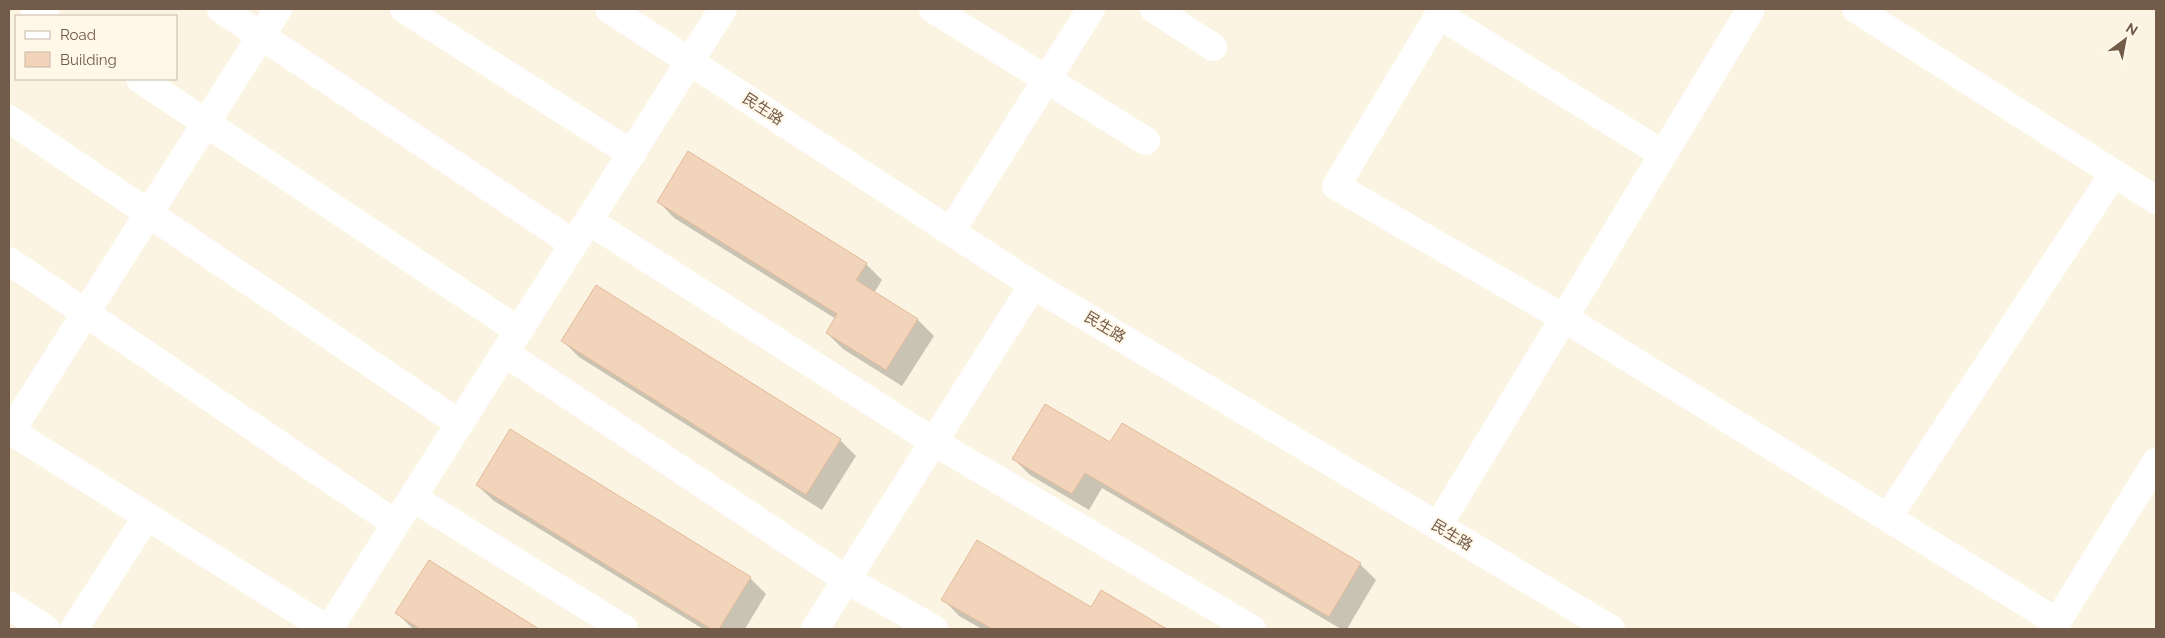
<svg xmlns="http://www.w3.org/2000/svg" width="2165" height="638" viewBox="0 0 2165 638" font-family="Raleway,'Noto Sans SC',sans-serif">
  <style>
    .shadow { fill: #0003 }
    .building { fill: #f1d4ba; stroke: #e3bb9a }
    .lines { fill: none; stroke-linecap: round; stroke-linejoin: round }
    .minor { stroke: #fff; stroke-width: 28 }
    .labels { text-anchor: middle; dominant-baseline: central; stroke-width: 4; stroke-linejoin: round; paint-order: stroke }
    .street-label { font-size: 15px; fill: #735b49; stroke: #fff7e8 }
  </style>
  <rect width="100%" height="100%" fill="#fcf4e2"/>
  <path class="shadow" d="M658,201L866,264L882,280L874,293L918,320L934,336L902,386L843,349L827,333L836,319L674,218Z
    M563,341L840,440L856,456L822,510L579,357Z
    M1111,444L1360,564L1376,580L1347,629H1341L1102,488L1089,510L1030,475L1014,459Z
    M477,485L750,578L766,594L745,629H703L494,501Z
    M430,561L537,629H413L397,613Z
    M1101,592L1165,629H982L959,616L943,599L1091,609Z"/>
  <path class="building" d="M688,151L867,263L856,280L918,319L886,370L826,333L837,314L657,202Z
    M596,285L841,439L806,495L561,341Z
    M1045,404L1110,442L1122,423L1361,563L1329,617L1085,473L1072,494L1012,459Z
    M510,429L751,577L719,629H711L476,485Z
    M977,540L1091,607L1101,590L1167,629H992L941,600Z
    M429,560L539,629H420L395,613Z"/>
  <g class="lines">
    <path class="minor" d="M34,9L46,16
      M221,9L574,244
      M404,9L632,154
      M609,9L1033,285L1611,629
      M933,9L1146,141
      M1154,9L1213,47
      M1856,9L2156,200
      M140,79L519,331
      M9,119L460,424
      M1663,154L1439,15L1336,186L1564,318L2057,622L2156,462
      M589,221L934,442L1252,629
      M951,231L1091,9
      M9,261L396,524
      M505,353L847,580L934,629
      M9,430L327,629
      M11,431L278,9
      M413,498L624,629
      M1888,517L2114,173
      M1438,526L1751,9
      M9,605L46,629
      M74,629L147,516
      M329,629L723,9
      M815,629L1033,285"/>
  </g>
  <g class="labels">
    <g class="street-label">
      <text transform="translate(763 109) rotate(33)">民生路</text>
      <text transform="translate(1105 327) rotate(31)">民生路</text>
      <text transform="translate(1452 535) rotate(31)">民生路</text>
    </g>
  </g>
  <rect width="2165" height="638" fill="none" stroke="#735b49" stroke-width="20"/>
  <rect x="15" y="15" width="162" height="65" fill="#fff7e8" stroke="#c7b9a8"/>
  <rect x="25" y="31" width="25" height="8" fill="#ffffff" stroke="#c7b9a8"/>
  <text x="60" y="40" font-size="15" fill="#735b49">Road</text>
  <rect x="25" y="52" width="25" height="15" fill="#f1d4ba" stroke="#c7b9a8"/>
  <text x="60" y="65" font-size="15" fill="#735b49">Building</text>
  <g transform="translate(2125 40) rotate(32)" stroke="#fff7e8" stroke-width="4" paint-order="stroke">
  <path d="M0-4L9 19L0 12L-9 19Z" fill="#735b49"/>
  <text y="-8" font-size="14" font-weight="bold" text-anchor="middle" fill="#735b49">N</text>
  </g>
</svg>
